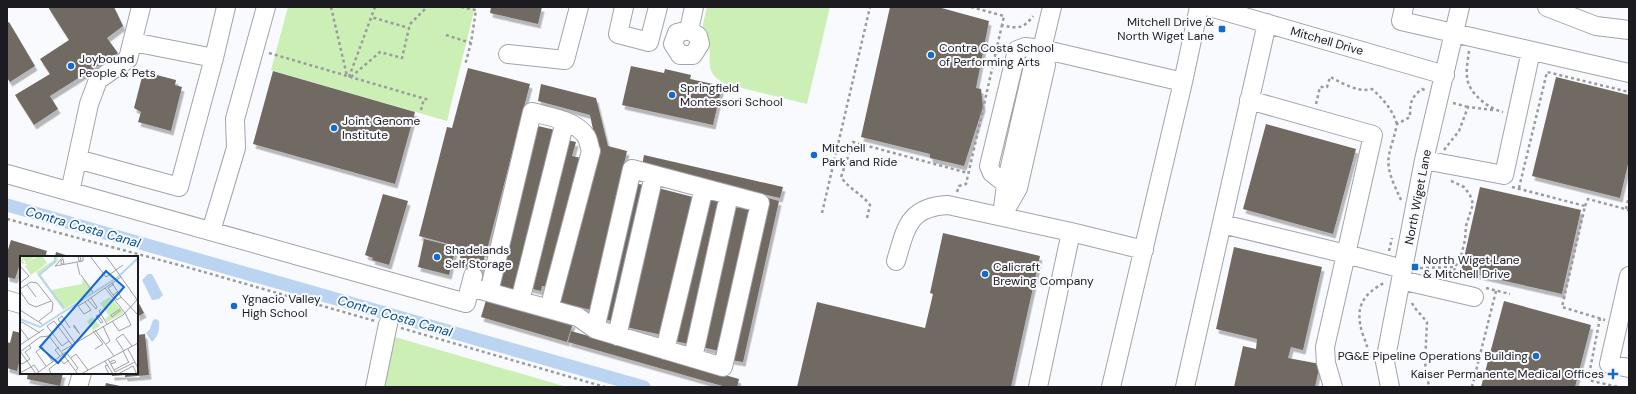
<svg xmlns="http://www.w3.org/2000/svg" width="1636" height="394" viewBox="0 0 1636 394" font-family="'DM Sans',sans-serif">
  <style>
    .green { fill: #cbefb5 }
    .water { fill: #bad4f2 }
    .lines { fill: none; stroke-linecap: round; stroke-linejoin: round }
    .canal { stroke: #bad4f2; stroke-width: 13 }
    .building { fill: #716a64; filter: url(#shadow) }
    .minor-casing { stroke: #a2a4ad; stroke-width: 20 }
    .path { stroke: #9b9b9f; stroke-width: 2.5; stroke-dasharray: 3 3; stroke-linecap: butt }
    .minor { stroke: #fff; stroke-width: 18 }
    .poi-dot { fill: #1469d3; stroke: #f9fafe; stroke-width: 1.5 }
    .labels { text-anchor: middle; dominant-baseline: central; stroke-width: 4; stroke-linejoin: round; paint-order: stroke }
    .poi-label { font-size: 12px; fill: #1c1c20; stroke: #f9fafe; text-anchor: start }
    .street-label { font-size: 12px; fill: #1c1c20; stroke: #f9fafe }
    .water-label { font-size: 13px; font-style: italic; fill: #024e8f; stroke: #f9fafe }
    .inset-river { fill: none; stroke: #bad4f2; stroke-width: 2 }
    .inset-road { fill: none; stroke: #a1a1a5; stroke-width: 1 }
    .view { fill: #1469d3; fill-opacity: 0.15; stroke: #1469d3; stroke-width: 2 }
    .inset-edge { fill: none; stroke: #1c1c20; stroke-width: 2 }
  </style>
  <defs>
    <filter id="shadow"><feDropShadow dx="2.5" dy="4.5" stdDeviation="0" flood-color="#0004"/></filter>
  </defs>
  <rect width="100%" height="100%" fill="#f9fafe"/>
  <path class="green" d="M288,7H475L447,121L271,70Z
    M707,7H830L807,104L726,84C703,73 712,62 709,41C709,37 705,32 702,28Z
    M388,335L567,387H377Z"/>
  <path class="water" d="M148,274H152L163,295L159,299L152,300L142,280Z
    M156,319L159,321C160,329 158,337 152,342L146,333L150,329L153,320Z"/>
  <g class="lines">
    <path class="canal" d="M7,205L644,387"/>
  </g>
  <path class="building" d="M48,7H114L123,26L107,38L118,53L50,96L58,109L34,125L15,95L50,74L40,59L69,40Z
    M491,7H542L538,24L490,13Z
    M890,7H938L989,21L976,88L981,89L983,107L964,166L930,158V154L861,137Z
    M9,22L35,66L10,82L7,78V23Z
    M631,66L664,73L665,69L691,75L690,79L722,86L713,125L622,105Z
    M468,68L530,84L486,254L466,249L485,255L481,271L458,264L463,248L419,236L447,127L452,128Z
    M273,71L415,112L395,184L253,144Z
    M153,74L176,80L175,85L182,87L171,131L138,122L141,112L134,108L142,77L151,79Z
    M1556,77L1629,95V160L1620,198L1532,176Z
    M541,84L596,98L608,146L627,151L591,310L558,302L596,144L590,115L538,101Z
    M1266,124L1356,149L1333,234L1243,209Z
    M538,126L555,130L513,290L497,286Z
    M567,140L576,142L572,156L581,158L548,287L542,286L541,291L529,288Z
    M644,155L783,187L780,198L642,166Z
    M634,183L644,185L613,321L603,319Z
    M1480,187L1581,210L1562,294L1461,271Z
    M658,188L693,197L662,335L626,327Z
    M383,194L408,201L389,265L372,260L373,258L365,255Z
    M768,198L779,201L743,362L731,360Z
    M707,199L721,202L689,344L674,341Z
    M734,206L752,210L719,351L702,347Z
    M943,233L1040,256L1011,387H797L817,302L925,328L933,294L930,293Z
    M424,239L456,247L449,275L418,267Z
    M11,240L47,251L45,257H21V268L19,267L15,279L7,277V253Z
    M1234,247L1322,267L1303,350L1291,347L1288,358L1320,364L1315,387H1234L1243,346L1256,349L1257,339L1216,329Z
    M56,252L72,257H55Z
    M487,297L573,323L567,342L481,317Z
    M137,300L144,313L137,317Z
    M1504,301L1591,325L1575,387H1481Z
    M13,331L21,333V356L17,371L7,368V342L10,343Z
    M571,331L739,379L737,387H726L568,342Z
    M145,334L149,375L125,377V375L112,376V373H137V335Z
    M28,373H63L60,386L27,379Z
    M106,383L120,386V387H105Z"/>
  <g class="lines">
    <g class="minor-casing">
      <path id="minor" d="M624,7L618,34L649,42L658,7
        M1052,7L1042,49L1183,82
        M1210,7L1445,75
        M1404,7L1401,21L1629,73
        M1547,7L1596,26L1629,30
        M689,30L698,36L700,44L693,55H680L673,44L677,33Z
        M689,30L694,7
        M133,42L214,58L226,7
        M1042,49L1046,65L1018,188L1002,216L1006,184L1034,62Z
        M508,54L565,60L579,7
        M1249,100L1373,135L1325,347L1326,363L1333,387
        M77,159L179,187L214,58
        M1424,160L1504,175L1531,51
        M7,174L466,303L473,276
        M1006,184L992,173L989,166L1017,50L1025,47L1042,49
        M70,192L89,104L98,80L128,59L141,7
        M1222,224L1346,254L1403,269
        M211,231L236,148L235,119L266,7
        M896,261C906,228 908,207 948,205L1071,232L1144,250
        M1629,276L1609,364L1629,368
        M1401,280L1474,297
        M470,287L578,317L595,329L723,367L760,203L632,169L595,329
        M489,292L532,112C550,117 575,120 586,136C589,140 589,147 591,151L549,309
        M7,300L21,304
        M520,301L565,121
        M617,336L654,175
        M665,350L704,188
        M693,358L729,195
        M78,387L82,373
        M375,387L388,324
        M1038,387L1071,232
        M1111,387L1183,82L1199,7
        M1185,387L1267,23
        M1390,387L1385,362L1424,160L1460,7"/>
    </g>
    <path class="path" d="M331,7L347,76
      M461,7L476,10L471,43L465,65
      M971,7L1004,16L1002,25C1016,29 1024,29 1033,16
      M410,24L427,7
      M446,35L471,43
      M1469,51C1468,59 1466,69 1467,77C1468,93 1489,109 1503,112
      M269,53L429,100
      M349,77L375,7
      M351,77L380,52L402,58L409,28L371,17
      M1453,103L1468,107
      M1316,104L1320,87H1327L1330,77C1343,83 1357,93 1372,89C1384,100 1392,109 1397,124
      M421,110L424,99
      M1444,150L1459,131L1468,107L1493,110
      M1512,187L1585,206L1562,307L1605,320
      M1519,188L1547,72L1629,92
      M957,192L959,186L966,184L1002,25
      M1401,200C1395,186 1386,171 1389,155C1391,145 1395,135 1397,124L1410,117C1410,103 1411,97 1422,89L1427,91
      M1585,206L1588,199L1629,210
      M1626,209L1629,196
      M822,213L870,7
      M867,218L870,205C862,194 849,189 841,177L853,142L968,173
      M7,219L190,268L375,321
      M1389,251L1392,238
      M1420,268L1455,267L1461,256L1465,240L1466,226L1473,204L1470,195L1464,187L1449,180
      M1453,277L1455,267
      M1486,288L1510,294
      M1412,303L1414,307L1427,322L1425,363L1429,387
      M1600,318L1588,380L1618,387
      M401,328L605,387
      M1369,359C1369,350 1366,343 1363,335C1354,308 1362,294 1386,282
      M1472,387L1496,291"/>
    <use href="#minor" class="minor"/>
  </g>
  <g class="poi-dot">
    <rect x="1218" y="25" width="8" height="8" rx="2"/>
    <circle cx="931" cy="55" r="4"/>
    <circle cx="71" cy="66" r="4"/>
    <circle cx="672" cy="95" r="4"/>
    <circle cx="334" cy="128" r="4"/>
    <circle cx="814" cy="155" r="4"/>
    <circle cx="437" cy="257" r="4"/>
    <rect x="1411" y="263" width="8" height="8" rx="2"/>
    <circle cx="985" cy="274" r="4"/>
    <circle cx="234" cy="306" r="4"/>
    <circle cx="1536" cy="356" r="4"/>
    <path d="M1611 368h4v4h4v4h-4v4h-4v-4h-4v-4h4z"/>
  </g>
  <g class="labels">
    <g class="poi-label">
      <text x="1214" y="22" text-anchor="end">Mitchell Drive &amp;<tspan x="1214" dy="14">North Wiget Lane</tspan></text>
      <text x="939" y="48">Contra Costa School<tspan x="939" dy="14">of Performing Arts</tspan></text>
      <text x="79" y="59">Joybound<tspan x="79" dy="14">People &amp; Pets</tspan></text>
      <text x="680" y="88">Springfield<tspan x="680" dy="14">Montessori School</tspan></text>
      <text x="342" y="121">Joint Genome<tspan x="342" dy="14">Institute</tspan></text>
      <text x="822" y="148">Mitchell<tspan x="822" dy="14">Park and Ride</tspan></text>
      <text x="445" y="250">Shadelands<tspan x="445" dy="14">Self Storage</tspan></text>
      <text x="1423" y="260">North Wiget Lane<tspan x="1423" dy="14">&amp; Mitchell Drive</tspan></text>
      <text x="993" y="267">Calicraft<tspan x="993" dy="14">Brewing Company</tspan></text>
      <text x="242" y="299">Ygnacio Valley<tspan x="242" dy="14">High School</tspan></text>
      <text x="1528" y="356" text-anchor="end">PG&amp;E Pipeline Operations Building</text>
      <text x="1604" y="374" text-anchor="end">Kaiser Permanente Medical Offices</text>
    </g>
    <g class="street-label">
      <text transform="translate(1327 41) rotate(16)">Mitchell Drive</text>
      <text transform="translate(1418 197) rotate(-79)">North Wiget Lane</text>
    </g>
    <g class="water-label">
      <text transform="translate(83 227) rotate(16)">Contra Costa Canal</text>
      <text transform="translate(395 316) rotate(16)">Contra Costa Canal</text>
    </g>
  </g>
  <g transform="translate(20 256)">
    <rect width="118" height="118" fill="#f9fafe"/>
    <path d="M3,0H16L6,7L3,2L4,8L18,0H22L27,7L11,19L5,10L8,8H3L1,6ZM34,0H37L38,5L20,17L31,34L62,28L63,22L73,36L43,54L16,16L34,4ZM90,41L104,57L87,66L85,63L89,60L80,47ZM72,61L80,70L73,74L67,65Z" fill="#cbefb5"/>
    <path class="inset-river" d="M35,0V6L19,19L44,52M0,63L20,71L98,21L118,2"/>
    <path class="inset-road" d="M44,0L35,10L63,5V0M58,0L59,5H61L60,0M70,0L86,21L103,9M86,0L118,45M43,3L44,8H41V5ZM57,7L60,19M0,10L9,20L0,27M61,19L73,36M92,27L101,41L118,59M7,29L16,41M85,32L105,57L111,69L99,75L92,65M0,33L11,26L17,27L33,47L32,55L19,65M0,35L9,48L16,51L31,45M97,36L93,39L97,44L101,41M93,39L88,32L94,28M72,41L101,21M68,44L76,53L77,51L71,42M65,46L71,54L64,58L58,50L65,46L66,45L72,41M81,53L79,55L87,68M100,53L91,59L92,61L101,54M0,54L22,68M78,59L83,66L81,67L76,60ZM0,67L2,66L20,77M54,69L59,77L60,78L54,71ZM83,70L90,85L86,88M0,72L9,84M50,72L42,60L38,63L55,87M75,74L94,100M73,75L83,88L75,93M49,85L42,90L27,70L34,65L52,89M0,89L24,73M39,91L35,94L40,100M108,93L118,112M0,95L16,118M42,95L103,59L117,44M103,95L109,107M104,95L96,83L103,78L112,90M0,96L20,81L29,80L58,118M51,102L56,98L68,114M40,103L44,108L49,104M88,103L95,116L115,106M85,105L93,118M0,106L2,108L10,103L5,96L11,92L9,89M90,106L94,104L96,106L91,108M88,109L85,110L89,118M26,110L16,96L22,91L33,106M11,111L14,109L19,116M94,114L109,106M0,117L11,111M16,118L46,96L58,112L56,114M31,118L29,113L46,100M61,118L118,87M98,118L113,110L116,116L115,118"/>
    <path class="view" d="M86,15L104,31L38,107L20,91Z"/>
    <rect width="118" height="118" class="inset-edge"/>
  </g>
  <rect width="1636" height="394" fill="none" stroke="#1c1c20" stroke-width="16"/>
</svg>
